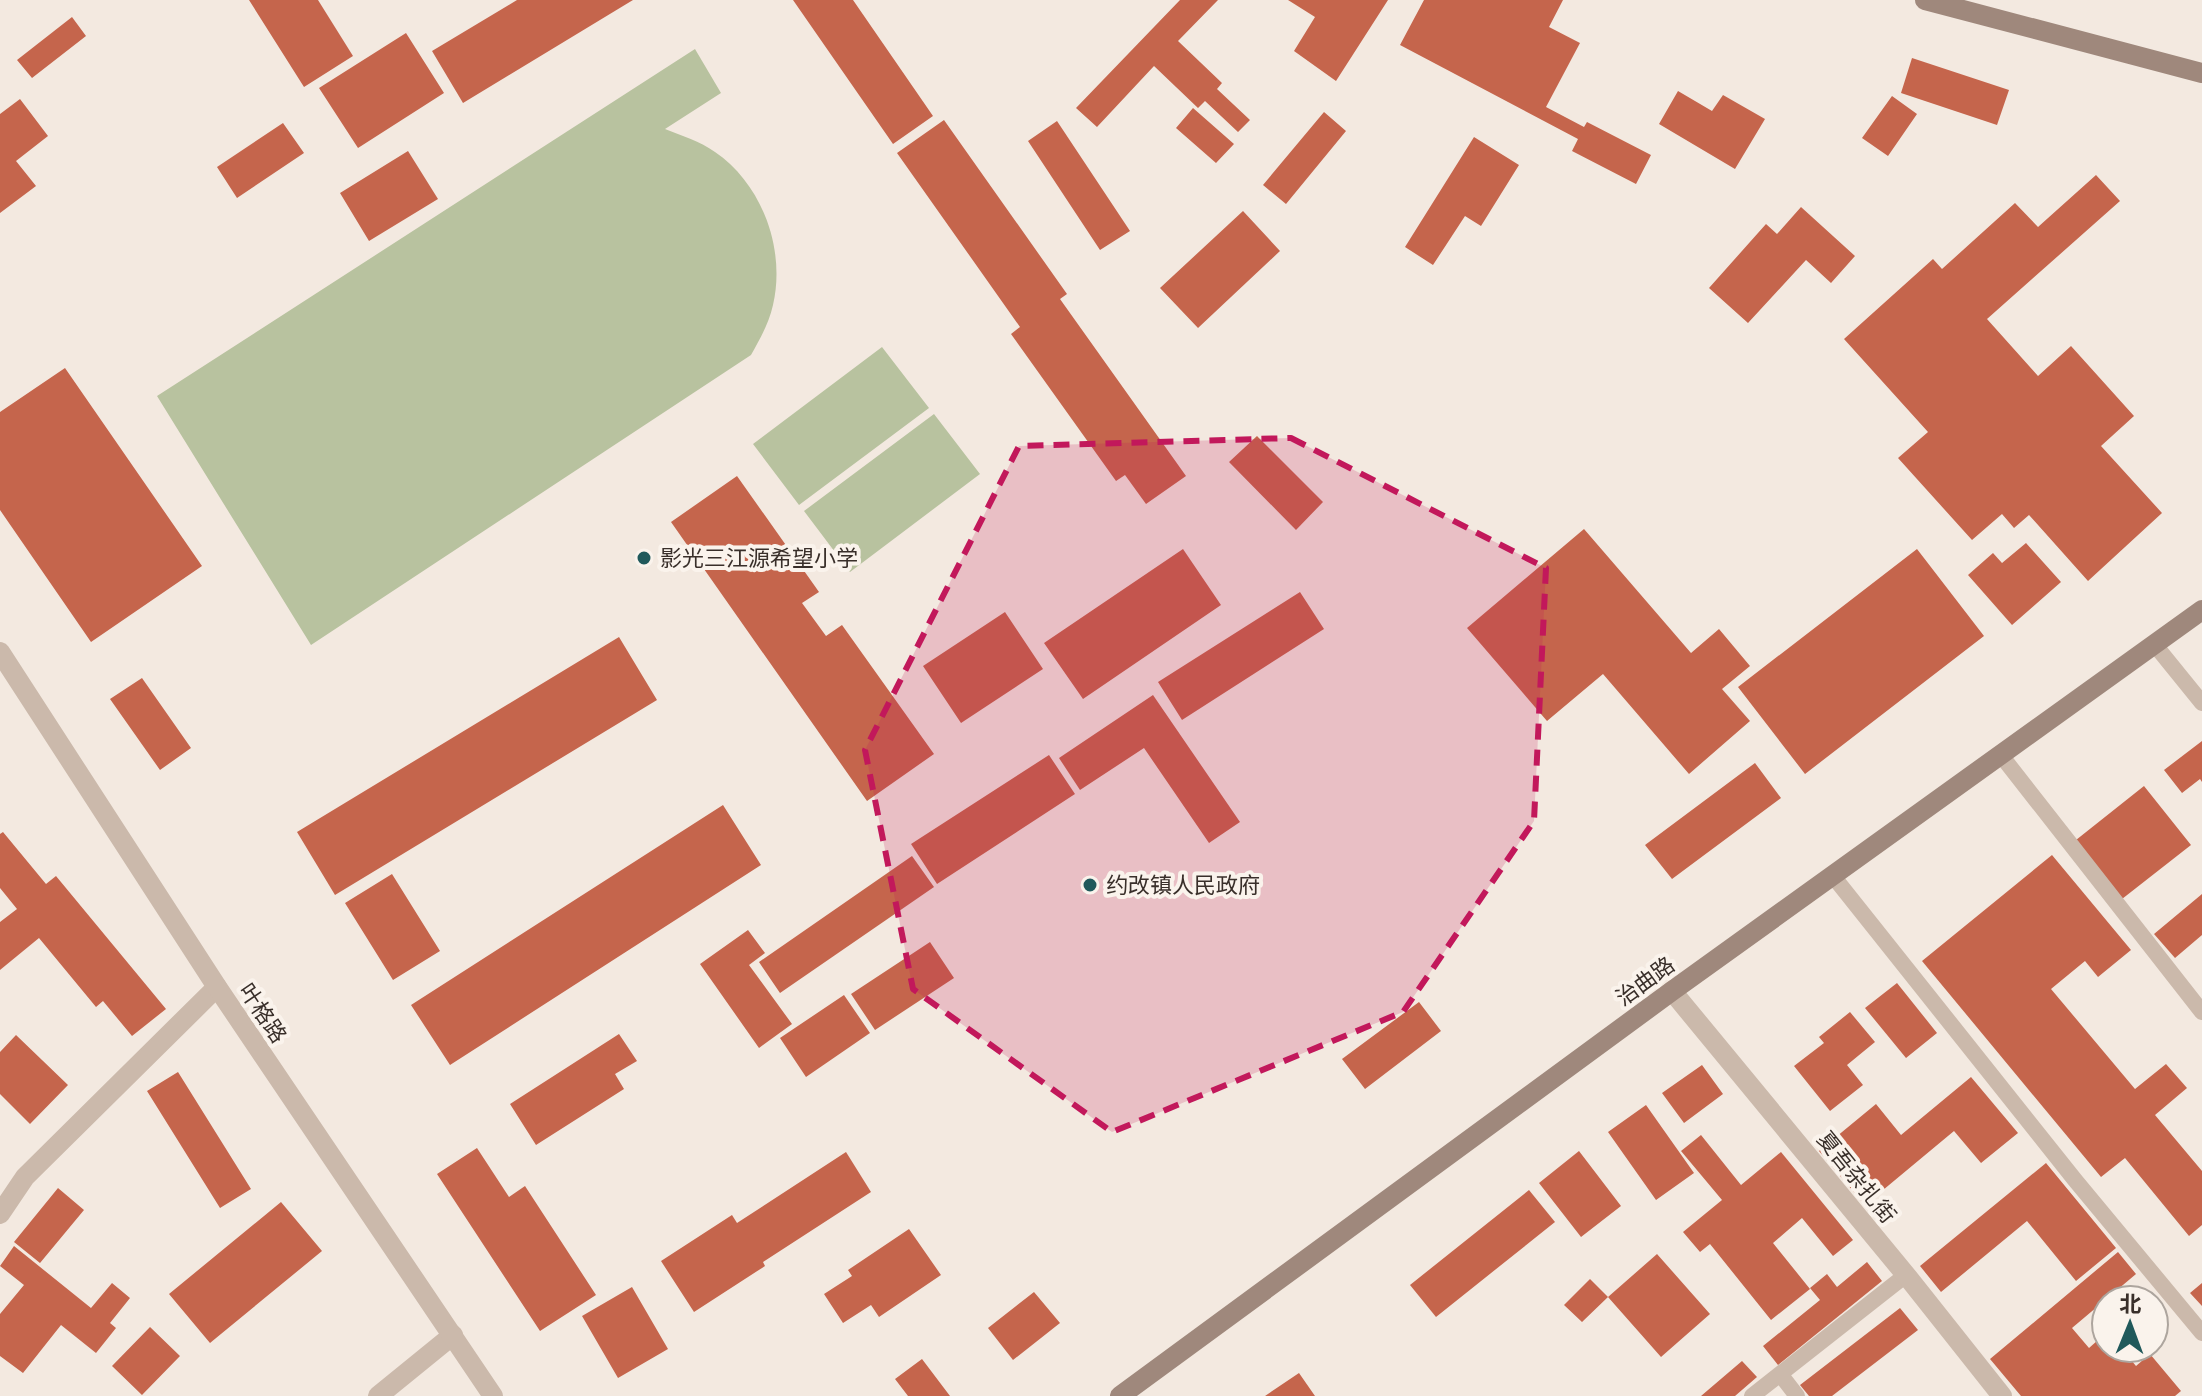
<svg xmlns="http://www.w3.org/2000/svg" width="2202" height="1396" viewBox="0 0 2202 1396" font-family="Mulish,'Noto Sans SC',sans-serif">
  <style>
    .green { fill: #b8c29f }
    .building { fill: #c5654c }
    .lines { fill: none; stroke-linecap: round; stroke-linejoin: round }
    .service { stroke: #cbb9ab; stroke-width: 16 }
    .minor { stroke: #cbb9ab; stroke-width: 20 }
    .tertiary { stroke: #cbb9ab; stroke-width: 20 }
    .secondary { stroke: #9f887c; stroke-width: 20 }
    .marked { fill: #c2185b; fill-opacity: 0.2; stroke: #c2185b; stroke-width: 6; stroke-dasharray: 16 10; stroke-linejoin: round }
    .poi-dot { fill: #20595b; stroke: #faf3ec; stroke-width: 3 }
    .labels { text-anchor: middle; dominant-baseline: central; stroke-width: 8; stroke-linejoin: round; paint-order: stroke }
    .poi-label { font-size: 22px; fill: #392f2a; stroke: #faf3ec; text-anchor: start }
    .street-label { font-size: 22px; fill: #392f2a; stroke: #faf3ec }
  </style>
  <rect width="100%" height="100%" fill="#f3e9e0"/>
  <path class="green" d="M695,49L721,93L665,129C682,136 700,141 715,152C762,184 786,249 773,305C769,323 760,339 751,355L311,645L157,396Z
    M882,347L929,408L799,505L753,444Z
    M934,414L980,474L850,572L804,511Z"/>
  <path class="building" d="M249,0H318L353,56L304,87Z
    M517,0H633L463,103L432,51Z
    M793,0H853L933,116L893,144Z
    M1180,0H1218L1178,41L1222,83L1217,89L1250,120L1238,132L1205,101L1198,108L1154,66L1097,127L1076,108Z
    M1288,0H1388L1336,81L1294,51L1315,17Z
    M1424,0H1563L1549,27L1580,43L1546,107L1584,127L1587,122L1651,155L1636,184L1572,151L1578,139L1400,45Z
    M72,17L86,36L32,78L17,60Z
    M406,33L444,93L358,148L319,88Z
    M1912,58L2009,90L1997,125L1901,93Z
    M1678,91L1712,111L1723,95L1765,119L1735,169L1659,124Z
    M1892,96L1917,114L1888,156L1862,138Z
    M20,99L48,136L16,161L36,186L0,213V114Z
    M1193,108L1234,144L1216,163L1176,128Z
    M1324,112L1346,131L1286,204L1263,185Z
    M944,120L1067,294L1060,299L1186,476L1146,504L1125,475L1116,481L1011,334L1020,327L897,153Z
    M1057,121L1130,231L1100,250L1028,141Z
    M283,123L304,153L237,198L217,167Z
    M1474,137L1519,165L1481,226L1465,216L1433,265L1405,247Z
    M408,151L438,199L369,241L340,193Z
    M2096,175L2120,201L1987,319L2038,376L2071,346L2134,416L2101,446L2162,513L2088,581L2029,515L2014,528L2002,514L1972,540L1898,458L1928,432L1844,339L1933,259L1942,269L2015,203L2038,227Z
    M1801,207L1855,256L1831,283L1806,260L1748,323L1709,288L1766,224L1777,234Z
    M1243,211L1280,251L1198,328L1160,288Z
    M65,368L202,566L91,642L0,510V412Z
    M1257,436L1323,502L1296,530L1229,462Z
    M737,476L819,592L802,603L826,636L842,625L934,754L867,801L671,522Z
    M1584,529L1691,653L1719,629L1750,666L1722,689L1750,721L1689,774L1603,674L1547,721L1467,628Z
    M2026,543L2061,582L2012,625L1968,575L1993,553L2002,563Z
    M1183,549L1221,605L1083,699L1044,643Z
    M1917,549L1984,636L1805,774L1738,687Z
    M1300,592L1324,629L1182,720L1158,682Z
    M1005,612L1043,669L961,723L923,666Z
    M619,637L657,700L335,895L297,832Z
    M142,678L191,748L160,770L110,699Z
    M1153,695L1240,822L1209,843L1144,748L1080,790L1059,758Z
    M2202,741V782L2200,779L2182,793L2164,770Z
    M1049,755L1075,794L937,884L911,844Z
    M1755,763L1781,798L1672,879L1645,845Z
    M2144,786L2191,845L2122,899L2076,840Z
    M723,805L761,865L450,1065L411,1005Z
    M3,832L46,884L56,876L166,1009L132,1036L103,1001L96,1007L39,938L0,970V922L17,909L0,888V834Z
    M2052,855L2131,950L2098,977L2085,961L2051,989L2135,1089L2166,1064L2187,1088L2155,1115L2202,1171V1225L2189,1236L2125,1158L2101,1177L1922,961Z
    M912,856L934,887L780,993L759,962Z
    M392,874L440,951L393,980L345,903Z
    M2202,894V935L2175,958L2154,934Z
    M748,930L765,953L749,965L792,1024L759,1048L700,964Z
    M930,942L954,978L875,1030L851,994Z
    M1897,983L1937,1033L1906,1058L1865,1008Z
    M844,995L870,1033L806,1077L780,1038Z
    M1419,1002L1441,1031L1365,1089L1342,1059Z
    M1850,1012L1875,1042L1847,1065L1863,1085L1830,1111L1794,1066L1824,1043L1819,1037Z
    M619,1034L637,1061L615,1074L624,1089L536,1145L510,1104Z
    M16,1035L68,1085L30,1124L0,1094V1052Z
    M1702,1065L1723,1094L1684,1123L1662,1093Z
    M178,1072L251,1189L220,1208L147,1091Z
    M1971,1077L2018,1133L1981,1163L1954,1131L1865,1205L1819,1151L1876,1104L1901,1135Z
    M1646,1105L1694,1173L1656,1200L1608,1132Z
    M1701,1135L1741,1185L1781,1152L1853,1240L1833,1256L1802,1218L1773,1243L1810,1289L1771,1320L1710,1244L1700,1252L1683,1232L1722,1200L1681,1151Z
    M477,1148L509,1197L525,1186L596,1295L540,1331L437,1174Z
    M1579,1151L1621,1206L1581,1237L1539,1183Z
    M846,1152L871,1192L763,1262L765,1266L694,1312L661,1261L732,1215L737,1223Z
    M2046,1163L2116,1248L2076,1281L2027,1221L1941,1292L1920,1266Z
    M58,1188L84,1210L40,1263L14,1242Z
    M1529,1190L1555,1222L1436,1317L1410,1285Z
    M281,1202L322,1251L210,1343L169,1294Z
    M909,1229L941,1275L879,1317L871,1305L843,1323L824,1294L852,1276L848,1270Z
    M14,1246L91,1308L112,1283L130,1298L110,1323L116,1328L96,1353L61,1325L23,1373L0,1356V1314L24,1285L0,1266Z
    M2118,1252L2136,1274L2072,1328L2089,1348L2106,1333V1348H2121L2136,1366L2150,1354L2181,1391L2175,1396H2021L1990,1359Z
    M1657,1254L1710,1314L1661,1357L1608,1297Z
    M1867,1262L1882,1281L1778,1365L1763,1346L1820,1300L1810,1288L1827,1274L1837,1287Z
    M1590,1279L1608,1297L1582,1322L1564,1305Z
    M2202,1283V1306L2190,1293Z
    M632,1287L668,1349L618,1378L582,1316Z
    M1034,1292L1060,1323L1013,1360L988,1328Z
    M1900,1308L1918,1330L1832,1396H1809L1800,1385Z
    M150,1327L180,1356L142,1395L112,1366Z
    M922,1359L950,1396H908L895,1379Z
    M1742,1361L1757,1377L1735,1396H1701Z
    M1299,1373L1315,1396H1265Z"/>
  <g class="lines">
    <path class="service" d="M2155,645L2202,703
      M2000,754L2202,1012
      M1833,876L2075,1180L2202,1333
      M1780,1374L1797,1396
      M1752,1396L1906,1275"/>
    <path class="minor" d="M1672,991L1906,1275L2002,1396
      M0,1214L25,1177L217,987
      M378,1396L453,1335"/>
    <path class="tertiary" d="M0,652L217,987L493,1396"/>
    <path class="secondary" d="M1925,0L2202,73
      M1120,1396L1672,991L2202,610"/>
  </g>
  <path class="marked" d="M1291,438L1546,568L1534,821L1403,1012L1112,1132L913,989L865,750L1019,446Z"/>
  <g class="poi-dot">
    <circle cx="644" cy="558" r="8"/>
    <circle cx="1090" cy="885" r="8"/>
  </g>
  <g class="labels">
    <g class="poi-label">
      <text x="660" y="558">影光三江源希望小学</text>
      <text x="1106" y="885">约改镇人民政府</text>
    </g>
    <g class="street-label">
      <text transform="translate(1645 981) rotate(-36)">治曲路</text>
      <text transform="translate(263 1013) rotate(56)">叶格路</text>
      <text transform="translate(1857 1177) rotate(51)">夏吾杂扎街</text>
    </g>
  </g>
  <g transform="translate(2130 1324) rotate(1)"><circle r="38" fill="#faf3ec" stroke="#ada59e" stroke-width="2"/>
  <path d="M0-6L14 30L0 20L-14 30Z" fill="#20595b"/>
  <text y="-12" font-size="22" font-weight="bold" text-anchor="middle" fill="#392f2a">北</text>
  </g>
</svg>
